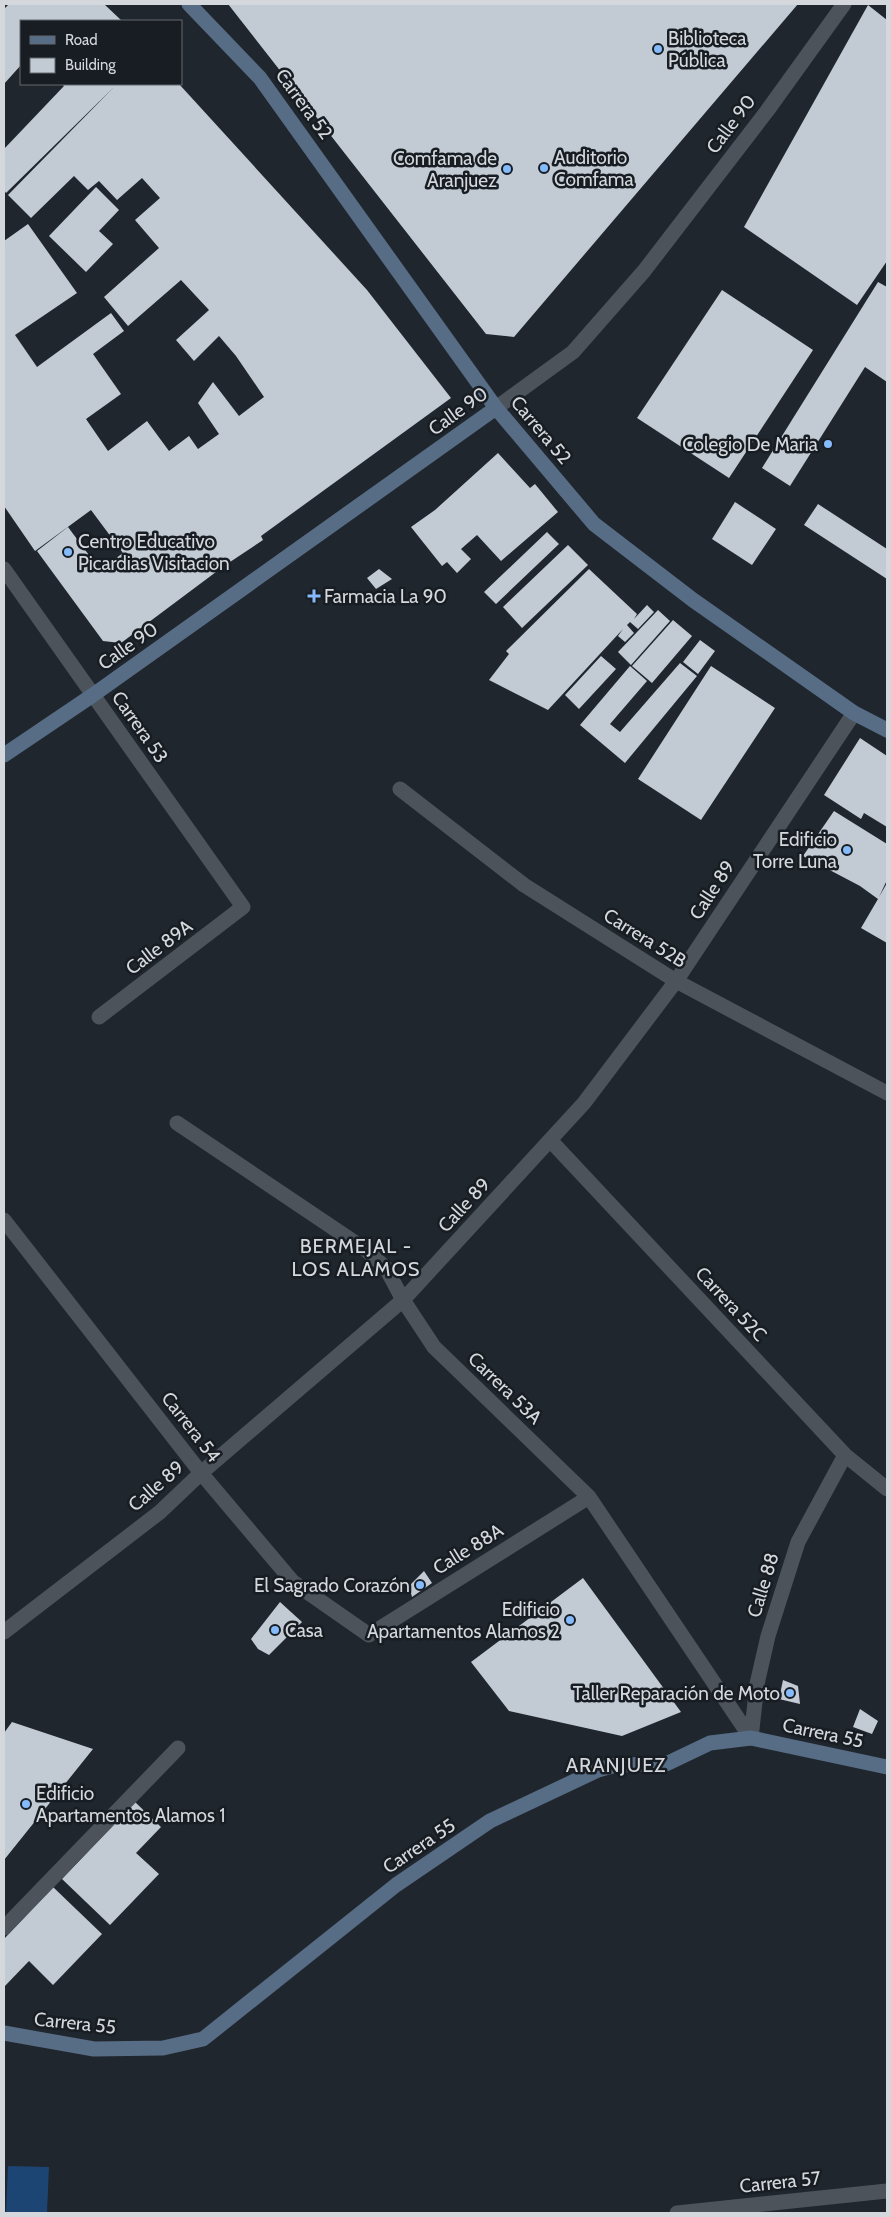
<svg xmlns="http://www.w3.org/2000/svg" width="891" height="2217" viewBox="0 0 891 2217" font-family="Cabin,sans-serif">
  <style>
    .green { fill: #1c4573 }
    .building { fill: #c2cad3 }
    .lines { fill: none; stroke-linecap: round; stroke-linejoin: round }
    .street { stroke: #4d535b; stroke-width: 15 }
    .secondary { stroke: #576c85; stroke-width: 15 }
    .poi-dot { fill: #85bbfb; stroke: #171d23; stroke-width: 2 }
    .labels { text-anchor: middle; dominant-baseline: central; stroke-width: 5; stroke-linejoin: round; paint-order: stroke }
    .poi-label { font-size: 19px; fill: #d4d8dc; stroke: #171d23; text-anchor: start }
    .street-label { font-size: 19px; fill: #d4d8dc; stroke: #171d23 }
    .neighbourhood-label { font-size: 20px; letter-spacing: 1px; fill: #d4d8dc; stroke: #171d23 }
  </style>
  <rect width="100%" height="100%" fill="#20262d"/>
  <path class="green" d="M8,2166L49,2167L47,2213H6Z"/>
  <path class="building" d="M9,4H104L122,21H21V65L4,84V9Z
    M228,4H798L514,337L486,334Z
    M868,5L887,20V261L857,305L744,227Z
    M62,84H179L367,290L451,398L261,536L263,540L224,566L121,643L103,641L37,551L68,527L100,570L123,553L91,510L35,551L4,506V241L28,224L77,293L15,335L37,367L111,313L124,331L93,354L121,394L86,419L108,451L147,421L169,451L189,436L198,449L219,434L198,403L213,382L239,416L264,397L236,356L219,336L194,361L176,340L209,310L181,280L128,326L104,297L159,248L135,220L160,198L142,178L117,200L99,181L88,190L74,176L31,218L8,195L114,87L6,193L4,190V149L64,86Z
    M96,187L119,210L99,231L113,244L86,272L49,236Z
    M878,282L887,287V382L865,367L790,486L762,468Z
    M722,290L813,350L729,478L637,418Z
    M498,453L530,488L535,484L558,512L501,561L477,535L461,549L471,559L457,573L447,562L442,566L411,527L435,510Z
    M735,502L776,529L752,565L712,539Z
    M818,504L887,549V579L804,525Z
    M547,532L559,544L496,604L484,592Z
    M568,545L588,565L522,628L503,607Z
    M379,569L392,579L376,589L367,578Z
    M589,569L637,614L634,619L647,605L654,612L638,629L630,622L627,625L634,633L625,642L618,636L623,629L548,710L489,680L509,654L506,651Z
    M658,610L670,621L631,665L618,652Z
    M673,620L692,636L652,683L632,666Z
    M700,640L715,651L698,674L683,662Z
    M601,656L616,669L579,709L565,695Z
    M680,663L697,676L625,763L580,725L630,666L647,681L610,724L620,732Z
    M711,666L775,708L701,820L638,779Z
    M860,738L887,756V827L864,813L861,819L824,795Z
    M834,811L887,844V880L879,897L887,883V943L861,928L878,899L860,886L803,856Z
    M424,1571L432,1583L412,1597L409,1586Z
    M583,1578L681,1712L622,1736L509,1711L471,1662Z
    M280,1602L302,1622L269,1655L258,1649L251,1639Z
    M783,1680L798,1686L800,1704L779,1699Z
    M860,1709L878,1721L872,1734L853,1727Z
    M12,1722L93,1749L4,1860V1733Z
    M135,1802L161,1827L136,1853L159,1874L110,1925L62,1879Z
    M53,1887L102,1934L53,1985L29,1961L4,1987V1939Z"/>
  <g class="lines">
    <path class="street" d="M496,408L573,352L644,271L767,111L844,4
      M4,569L243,907L99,1017
      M400,789L524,885L676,981L887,1093
      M177,1123L366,1250L386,1268L403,1300L434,1347L589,1497L751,1738
      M550,1140L845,1455L887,1489
      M4,1220L201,1473L293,1582L369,1635L589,1497
      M4,1632L160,1512L201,1473L403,1300L584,1103L676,981L854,713
      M751,1738L757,1684L768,1636L798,1542L845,1455
      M4,1928L178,1748
      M677,2213L887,2191"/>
    <path class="secondary" d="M189,4L260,78L496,408L594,524L693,600L854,713L887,730
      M4,755L93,695L496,408
      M4,2033L94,2049L163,2048L203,2039L396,1885L490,1821L598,1770L616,1765L666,1764L710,1743L751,1738L887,1767"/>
  </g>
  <g class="poi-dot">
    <circle cx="658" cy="49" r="5"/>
    <circle cx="544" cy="168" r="5"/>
    <circle cx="507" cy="169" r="5"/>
    <circle cx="828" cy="444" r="5"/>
    <circle cx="68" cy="552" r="5"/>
    <path d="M311.5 588.5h5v5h5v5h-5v5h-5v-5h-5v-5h5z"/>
    <circle cx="847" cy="850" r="5"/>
    <circle cx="420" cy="1585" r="5"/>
    <circle cx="570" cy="1620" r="5"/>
    <circle cx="275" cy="1630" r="5"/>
    <circle cx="790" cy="1693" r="5"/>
    <circle cx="26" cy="1804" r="5"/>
  </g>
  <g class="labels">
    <g class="poi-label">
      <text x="668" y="38">Biblioteca<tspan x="668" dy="22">Pública</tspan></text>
      <text x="554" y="157">Auditorio<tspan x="554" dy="22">Comfama</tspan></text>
      <text x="497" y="158" text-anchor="end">Comfama de<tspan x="497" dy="22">Aranjuez</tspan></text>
      <text x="818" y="444" text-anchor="end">Colegio De Maria</text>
      <text x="78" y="541">Centro Educativo<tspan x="78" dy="22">Picardias Visitacion</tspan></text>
      <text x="324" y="596">Farmacia La 90</text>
      <text x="837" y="839" text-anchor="end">Edificio<tspan x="837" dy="22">Torre Luna</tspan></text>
      <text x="410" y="1585" text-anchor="end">El Sagrado Corazón</text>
      <text x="560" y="1609" text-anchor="end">Edificio<tspan x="560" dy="22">Apartamentos Alamos 2</tspan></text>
      <text x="285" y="1630">Casa</text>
      <text x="780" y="1693" text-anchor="end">Taller Reparación de Moto</text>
      <text x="36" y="1793">Edificio<tspan x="36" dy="22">Apartamentos Alamos 1</tspan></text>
    </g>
    <g class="street-label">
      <text transform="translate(304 104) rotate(54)">Carrera 52</text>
      <text transform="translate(731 124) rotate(-53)">Calle 90</text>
      <text transform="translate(458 411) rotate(-36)">Calle 90</text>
      <text transform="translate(541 430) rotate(50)">Carrera 52</text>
      <text transform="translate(128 646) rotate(-35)">Calle 90</text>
      <text transform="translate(140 727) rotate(55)">Carrera 53</text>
      <text transform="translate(712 890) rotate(-57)">Calle 89</text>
      <text transform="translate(645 938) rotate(32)">Carrera 52B</text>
      <text transform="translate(159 947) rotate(-37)">Calle 89A</text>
      <text transform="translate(464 1205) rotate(-47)">Calle 89</text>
      <text transform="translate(731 1304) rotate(47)">Carrera 52C</text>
      <text transform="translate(505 1388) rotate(44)">Carrera 53A</text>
      <text transform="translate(191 1427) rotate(52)">Carrera 54</text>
      <text transform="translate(156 1486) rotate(-41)">Calle 89</text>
      <text transform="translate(468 1549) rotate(-32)">Calle 88A</text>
      <text transform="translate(763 1585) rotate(-73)">Calle 88</text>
      <text transform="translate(823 1733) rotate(12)">Carrera 55</text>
      <text transform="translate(419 1846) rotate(-34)">Carrera 55</text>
      <text transform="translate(75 2023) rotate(6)">Carrera 55</text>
      <text transform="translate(780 2182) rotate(-6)">Carrera 57</text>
    </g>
    <g class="neighbourhood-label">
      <text x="356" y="1246">BERMEJAL -<tspan x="356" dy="23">LOS ALAMOS</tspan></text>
      <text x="616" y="1765">ARANJUEZ</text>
    </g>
  </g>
  <rect width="891" height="2217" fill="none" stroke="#d4d8dc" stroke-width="10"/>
  <rect x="20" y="20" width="162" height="65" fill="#171d23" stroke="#63686d"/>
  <rect x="30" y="36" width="25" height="8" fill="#576c85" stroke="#63686d"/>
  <text x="65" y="45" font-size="15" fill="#d4d8dc">Road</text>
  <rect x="30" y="58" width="25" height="15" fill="#c2cad3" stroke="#63686d"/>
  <text x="65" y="70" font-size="15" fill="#d4d8dc">Building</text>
</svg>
